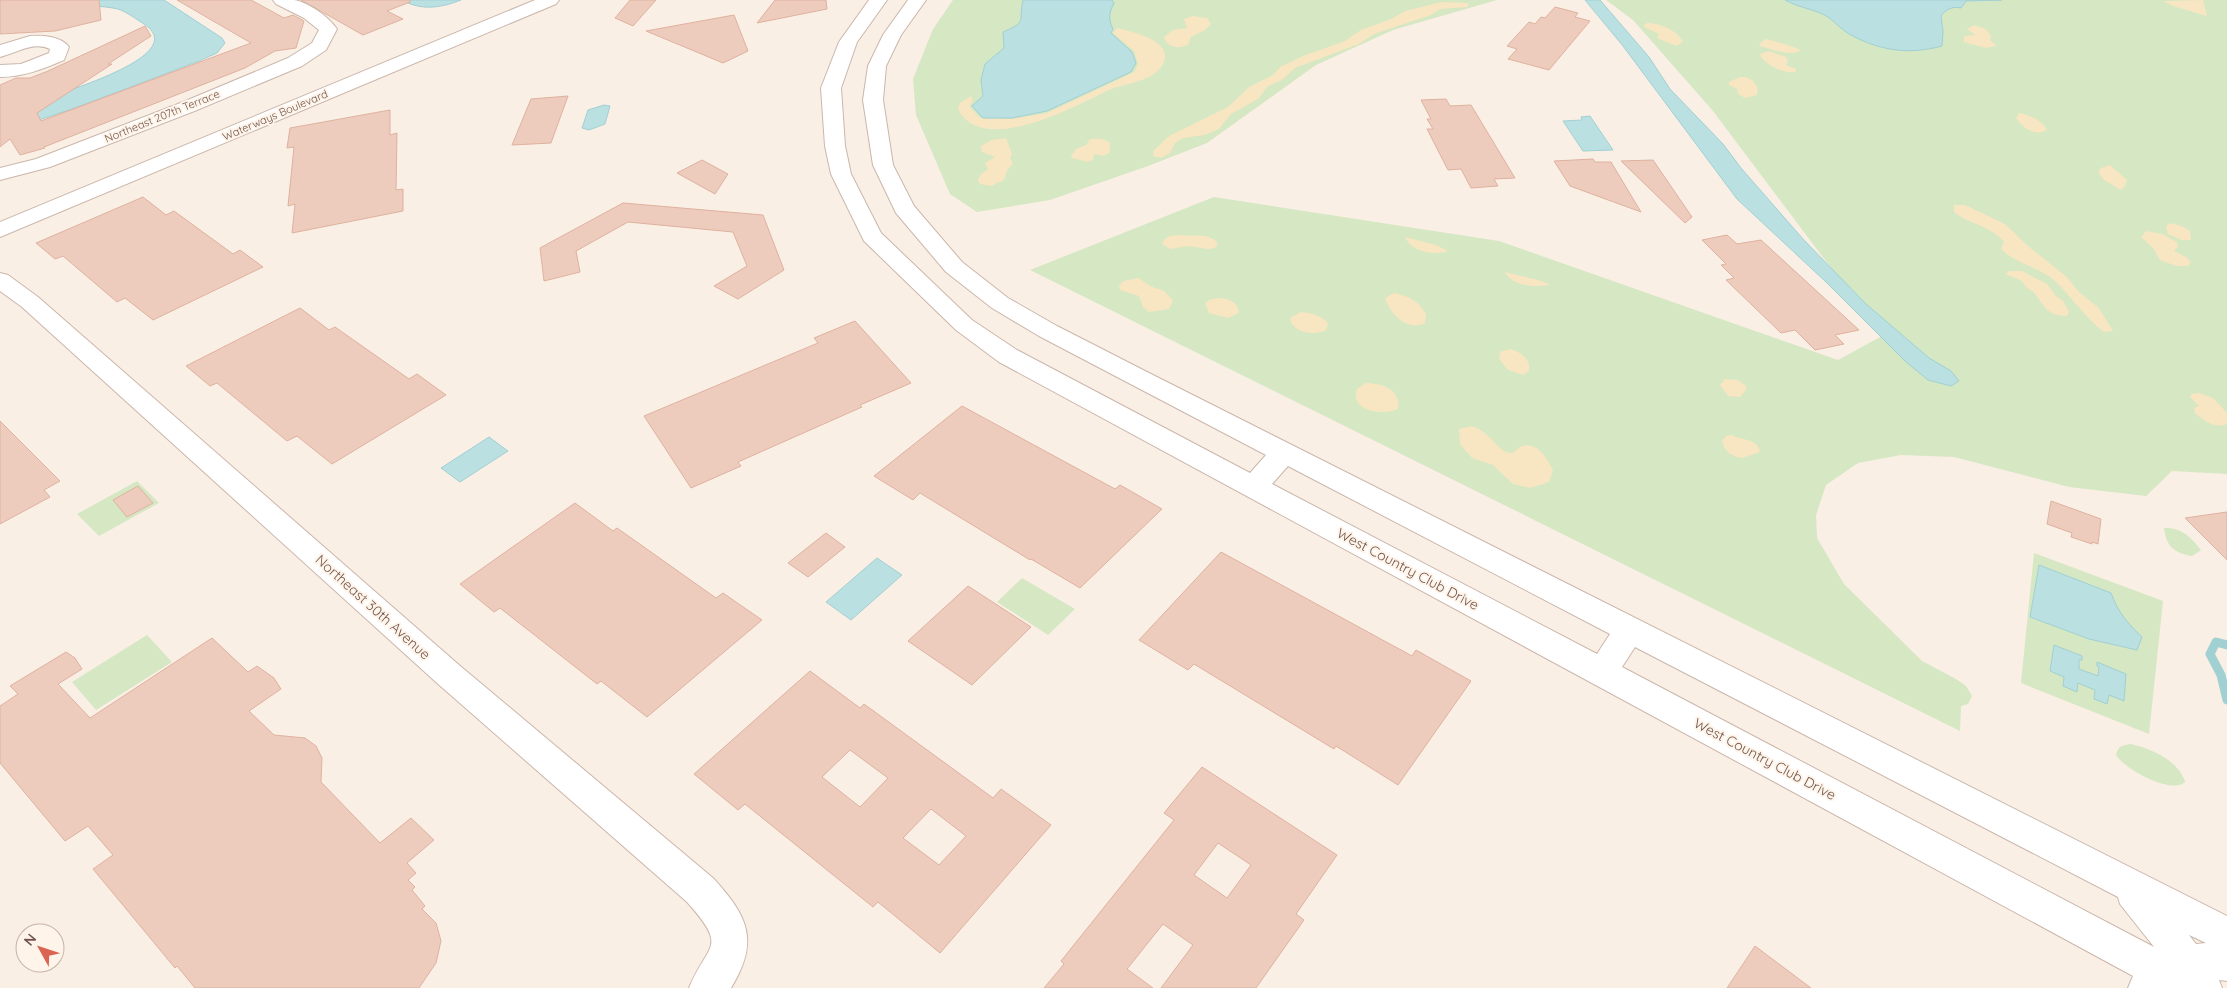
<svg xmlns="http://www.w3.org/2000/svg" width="2227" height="988" viewBox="0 0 2227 988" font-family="Quicksand,sans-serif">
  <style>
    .green { fill: #d5e7c3 }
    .sand { fill: #f7e6c1 }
    .water { fill: #bae0e2; stroke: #a1d0d3 }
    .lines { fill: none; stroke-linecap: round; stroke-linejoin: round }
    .stream { stroke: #a1d0d3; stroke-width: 9 }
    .building { fill: #eeccbd; stroke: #dfb19f; fill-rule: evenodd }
    .minor-casing { stroke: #cbb6ab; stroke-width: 2 }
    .minor { fill: #fff; fill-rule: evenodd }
    .labels { text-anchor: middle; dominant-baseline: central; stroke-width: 4; stroke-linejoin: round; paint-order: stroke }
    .far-street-label { font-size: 11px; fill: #71554b; stroke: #fef4e9 }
    .street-label { font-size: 14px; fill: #71554b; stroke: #fef4e9 }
  </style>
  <rect width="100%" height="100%" fill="#faefe4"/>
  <path class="green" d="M953,0H1497L1393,30L1316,65L1207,143L1148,166L1050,200L977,212L950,194L916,115L913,79L933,29Z
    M1606,0H2227V474L2172,471L2146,496L2069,487L1954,457L1901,455L1858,463L1826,485L1816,515L1817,538L1844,584L1922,661L1956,679L1966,686L1972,696L1968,704L1961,706L1960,731L1030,270L1214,197L1499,241L1838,360L1884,335L1822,256L1713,111L1633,20Z
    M137,481L159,503L99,536L77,514Z
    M2164,528C2182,528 2190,536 2201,550L2192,556C2174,553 2166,546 2164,528Z
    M2034,553L2163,601L2149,734L2021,683Z
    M1022,578L1075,609L1048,635L997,602Z
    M147,635L172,662L96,710L72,682Z
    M2131,744C2152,749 2179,761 2185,782C2172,795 2124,769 2116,755C2118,746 2122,745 2131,744Z"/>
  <path class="sand" d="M2203,0L2207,16L2176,7L2163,1Z
    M1442,2L1468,3V7L1440,9L1431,15L1374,34L1359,44L1295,68L1282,80L1268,86L1258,99L1231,114L1219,129L1204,135L1183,138L1175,143L1170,153L1161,158L1153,156L1154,150L1169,136L1228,107L1249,87L1273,75L1280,67L1303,56L1345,41L1361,30L1391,19L1405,11Z
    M1192,16L1207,18L1211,24L1205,30L1191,37L1188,45C1179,49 1167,48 1164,37L1173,30L1187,28L1184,19Z
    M1647,23C1660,23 1677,30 1683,42L1676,46L1657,38L1659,34L1644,27V25Z
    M1974,25L1986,29L1991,36L1990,40L1997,46L1985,48L1964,42V36L1975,35L1967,29Z
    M1117,28C1130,31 1173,40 1164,62C1156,82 1124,83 1107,91C1074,107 982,157 958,109L960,103L971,96L973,100L969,106L980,118L1011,119L1047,113L1134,72L1138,64L1134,51L1113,33Z
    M1766,39L1785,44L1801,50C1791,57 1770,49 1760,46L1759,44Z
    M1768,51L1786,57L1788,61L1786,65L1796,69V72C1786,75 1762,64 1760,54Z
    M1740,77C1751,76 1760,84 1757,95L1745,98L1738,94L1737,89L1729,85V82Z
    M2019,113C2028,114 2043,121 2047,130C2035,137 2023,128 2016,118Z
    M1006,138L1012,154L1010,158L1013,163L1007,171L1004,180L991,186L980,184L978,180L980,175L988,169L985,163L995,157L982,152L981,146L992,140Z
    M1090,139C1098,138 1104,138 1110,143V152L1104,156L1094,154L1093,160L1088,162L1072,158L1071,156L1076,149L1086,145Z
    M2110,165L2127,180L2125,186L2121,190L2104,180L2098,172L2101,168Z
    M1954,205H1965L2005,224L2029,247L2067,277L2079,292L2099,308L2113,331L2104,332C2085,318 2072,297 2055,281C2039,267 2016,264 2001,249L2004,242C1990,225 1970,225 1954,212Z
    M2170,223L2182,226L2190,231L2191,240H2181L2168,234L2166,226Z
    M2146,231L2162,234L2177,242L2178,247L2174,251L2186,257L2191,262L2188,266H2176L2160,260L2153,248L2141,237Z
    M1179,235C1192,237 1209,232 1218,243L1215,248L1208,249L1187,246L1170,249L1162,244L1164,240L1169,236Z
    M1405,237L1436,245L1448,251C1434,256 1411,252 1405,237Z
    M2009,271H2022L2047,284L2056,296L2063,301L2069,312L2067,316C2048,316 2045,307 2035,294C2029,287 2027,291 2022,281L2005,274Z
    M1505,272L1542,281L1550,285C1535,287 1513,287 1505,272Z
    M1138,278C1143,280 1145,283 1149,285C1160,292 1162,285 1173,301L1169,309L1149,312L1143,307L1139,296L1120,290L1119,286L1123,281Z
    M1394,293C1407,295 1420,302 1426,314L1425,323C1407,332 1390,314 1385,298Z
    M1217,298C1227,298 1238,301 1239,313L1228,318L1209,313L1205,304L1209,300Z
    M1301,312C1311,313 1321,315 1328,323L1326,330C1314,336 1292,333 1290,318Z
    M1510,349C1521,352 1531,359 1529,371L1523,375L1508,370L1499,359L1500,352Z
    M1725,379L1738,380L1746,386V390L1740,397L1728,396L1720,385Z
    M1366,383C1382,383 1402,390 1398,409C1383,416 1349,411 1357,389Z
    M2199,393L2213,398L2227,413V424C2215,429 2204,421 2195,413L2194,408L2199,406L2190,397L2192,394Z
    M1472,426C1492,432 1497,453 1512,453C1516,451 1518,447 1522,446C1537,441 1548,459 1553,470L1549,482L1530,488L1513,484L1493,465L1472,458L1460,444L1459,429Z
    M1731,435C1741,440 1759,439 1760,452L1742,458C1732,457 1724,451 1722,441L1726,436Z"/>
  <path class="water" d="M44,0H164L222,38L225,43L217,53L199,61L75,108L39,120L27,121C31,116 35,106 40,102C51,94 194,57 144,24C136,19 127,12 118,9C88,2 32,9 0,10Z
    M402,0H461C441,8 421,11 402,0Z
    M1023,0H1112L1114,3C1109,13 1108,19 1113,29L1111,33L1132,52L1136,63L1131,72L1047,111L1012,118H983L972,106L983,96L981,80L985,64L1004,48L1003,32C1028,21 1018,23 1023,0Z
    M1585,0H1600L1649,57L1670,89L1723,144L1741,168L1803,239L1866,304L1929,358L1951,371L1959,381L1951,386L1928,380L1906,362L1826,282L1737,199L1623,46Z
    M1785,0H2002L1966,1L1961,8C1953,6 1946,9 1941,16L1943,32L1942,46C1909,55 1880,51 1849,34C1841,29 1835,22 1828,17C1815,9 1799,8 1785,0Z
    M604,105L610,106L605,124L589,130L582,128L588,110Z
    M1590,116L1613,150L1583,151L1563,121L1582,120L1581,117Z
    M489,437L508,451L460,482L441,468Z
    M877,558L902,575L851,620L826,602Z
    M2039,565L2111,593C2118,612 2127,623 2142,637L2137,650L2089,639L2030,617Z
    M2054,645L2082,656V660H2079V669L2098,676L2099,667L2097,666V662L2126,674L2124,701L2109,695L2107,704L2094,699L2095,690L2078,683L2077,692L2063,686L2064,677L2050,671Z"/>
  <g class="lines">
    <path class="stream" d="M2227,645L2216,642L2210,654L2221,675L2227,700"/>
  </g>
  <path class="building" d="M0,0H99L101,20L55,31L0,34Z
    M177,0H251L284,18L293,15L304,21L296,48L275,51L245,68L44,147L45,148L20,155L10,139L0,147V85L16,78H30L48,71L145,26L151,36L108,64H112L37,113L41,121L251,43Z
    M301,0H410V2L387,11L403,19L363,35Z
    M630,0H656L633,26L615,18Z
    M775,0H826L827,9L757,23Z
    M1555,7L1578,13L1575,17L1590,21L1549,70L1508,59L1517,49L1507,46L1529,22L1535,24L1541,17L1545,18Z
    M734,15L748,51L723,63L646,31Z
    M568,96L551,143L512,145L531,99Z
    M1446,99L1450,106L1471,105L1515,178L1494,179L1498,186L1471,188L1461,169L1448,170L1427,129H1433L1427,119H1431L1421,100Z
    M390,110V135L397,133L396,190L403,189V211L292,233L295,204L288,206L294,147L287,148L290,128Z
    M1593,159L1595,162H1611L1641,212L1570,186L1554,161Z
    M702,160L728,174L715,194L677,173Z
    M1653,160L1692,217L1685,223L1621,161Z
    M143,197L166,215L174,211L233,254L240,250L263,267L153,320L125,298L117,302L63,256L55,259L36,243Z
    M623,203L763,215L784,270L738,299L714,286L747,266L733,232L628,222L576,251L580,272L544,281L540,248Z
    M1727,235L1737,244L1761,240L1859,330L1835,335L1844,344L1815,350L1795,330L1781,333L1726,280L1734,278L1721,265L1726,264L1702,240Z
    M300,308L329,330L335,327L409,379L417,374L446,395L332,464L297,436L287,441L217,383L210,386L186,366Z
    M855,321L911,383L860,405L862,407L738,462L741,466L691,488L644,416L818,343L814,338Z
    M962,406L1115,489L1120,485L1162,509L1080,588L1031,559L1030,560L920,493L913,500L874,476Z
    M0,421L60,481L44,490L50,497L0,524Z
    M138,486L153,503L127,517L113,500Z
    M2051,501L2101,519L2098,544L2092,542V544L2071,537L2072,533L2047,524Z
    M575,503L613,531L617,528L716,598L723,593L762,620L647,717L601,681L597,684L500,608L494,612L460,584Z
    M2227,512V560L2185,518Z
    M826,533L845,547L808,577L788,563Z
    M1221,552L1412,656L1416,650L1471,681L1398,785L1336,746L1334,749L1194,664L1188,670L1139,640Z
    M968,586L1031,627L972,685L908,641Z
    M212,638L248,672L257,666L274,678L281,689L249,711L274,735L305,738L316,746L322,758L321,782L380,843L411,818L434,840L407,863L416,873L408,880L415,887L412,890L425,906L422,909L436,923L441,941L436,963L419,988H195L177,966L175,968L93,869L113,855L88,826L65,841L0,763V706L18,694L10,686L66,652L75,658L82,669L58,684L90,718Z
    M810,671L860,708L864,704L993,798L1001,789L1051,825L940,953L878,902L873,907L745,804L738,810L694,774ZM850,750L888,778L860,807L822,777ZM931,809L966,836L939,865L903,838Z
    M1202,767L1337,855L1296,914L1304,920L1256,988H1161L1193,945L1163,924L1127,969L1153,988H1044L1064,964L1061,961L1174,820L1164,813ZM1218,843L1251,865L1227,898L1194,875Z
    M1755,946L1811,988H1727Z"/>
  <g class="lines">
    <g class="minor-casing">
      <path id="minor" d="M273,0C280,0 287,0 294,0C308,2 329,17 337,29L326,50L302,66L197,110L50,167L0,180V168L36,159L183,102L288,58L312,43L319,30L304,18L276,4Z
        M535,0H559L556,4L0,237V222Z
        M869,0H887L857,42L841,88L845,146L851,174L881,233L972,320L1017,350L1250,473L1266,455L1039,336L992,308L946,272L896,213L873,165L863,100L868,66L883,35L908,0H926L901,35L886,66L883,100L893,165L914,206L962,262L1008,298L1057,326L1147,372L2227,916V981L2219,980L2222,988H2128L2133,976L999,362L956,330L864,241L831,174L825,146L821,88L839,42ZM1288,466L1610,634L1597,654L1272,484ZM1635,647L2118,897L2120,904L2154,947L1622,667ZM2189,935L2206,943L2196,944Z
        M30,36C42,35 61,36 69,47L64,60C43,69 23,77 0,77V65L21,64L49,53L50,49C33,41 17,53 0,57V45Z
        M0,273L8,275L38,297L459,665L713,878C748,916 760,941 731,988H689C708,942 729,949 687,902L437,683L22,307L0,291Z"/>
    </g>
    <use href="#minor" class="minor"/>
  </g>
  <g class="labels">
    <g class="far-street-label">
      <text transform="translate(275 115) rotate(-23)">Waterways Boulevard</text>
      <text transform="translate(162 116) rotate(-22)">Northeast 207th Terrace</text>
    </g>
    <g class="street-label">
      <text transform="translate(1408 569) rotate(28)">West Country Club Drive</text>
      <text transform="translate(373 607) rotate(42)">Northeast 30th Avenue</text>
      <text transform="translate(1765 759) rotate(28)">West Country Club Drive</text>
    </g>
  </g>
  <g transform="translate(40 948) rotate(310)"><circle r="24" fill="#fef4e9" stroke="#c6b4aa"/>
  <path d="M0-4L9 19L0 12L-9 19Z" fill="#db6352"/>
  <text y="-8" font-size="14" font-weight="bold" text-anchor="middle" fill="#71554b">N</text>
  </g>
</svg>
